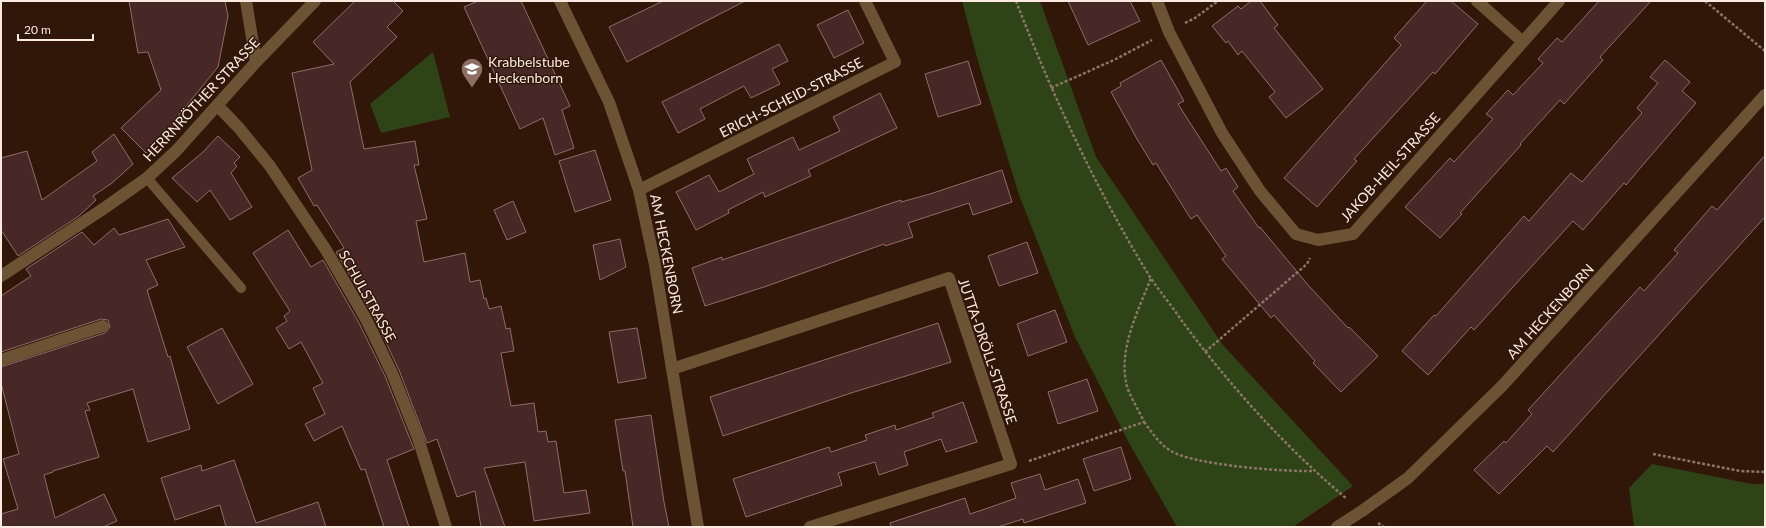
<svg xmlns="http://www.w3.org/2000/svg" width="1766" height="528" viewBox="0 0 1766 528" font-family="Lato,sans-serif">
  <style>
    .green { fill: #2e4316 }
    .building { fill: #472827; stroke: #906c69 }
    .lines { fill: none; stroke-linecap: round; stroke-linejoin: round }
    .path { stroke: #8b7568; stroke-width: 2.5; stroke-dasharray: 3 2; stroke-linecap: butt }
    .lane { stroke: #6c5333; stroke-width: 10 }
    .street { stroke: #6c5333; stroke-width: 12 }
    .labels { text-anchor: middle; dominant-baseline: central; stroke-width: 3; stroke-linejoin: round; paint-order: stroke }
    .poi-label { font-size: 14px; fill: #fceae0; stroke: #301708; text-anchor: start }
    .street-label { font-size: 14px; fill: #fceae0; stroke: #301708 }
  </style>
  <rect width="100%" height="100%" fill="#301708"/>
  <path class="green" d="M962,1H1040L1096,157L1223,345L1353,486L1293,527H1177L1129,443L1075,337L1019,195L979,65Z
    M433,52L450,117L381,133L370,104Z
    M1652,464L1752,484H1765V527H1634L1629,488Z"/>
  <path class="building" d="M129,1H225L228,16L218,67L178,116L181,119L146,153L121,128L161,90L148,52L138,53Z
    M355,1H393L403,11L387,27L397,37L350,82L364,149L415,141L419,165H414L427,219L416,221L424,262L465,253L470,282L480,280L484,299L486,298L489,309L501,306L506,329L510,328L514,351L501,353L511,406L534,403L538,432L546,431L548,442L556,441L564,493L586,490L590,513L534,521L525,462L484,468L505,527H481L475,491L457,497L437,439L427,443L399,370L373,315L336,252L344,248L317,205L314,206L298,178L312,170L292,73L334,64L313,42Z
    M478,1H521L570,106L562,110L574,148L555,155L543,118L520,129L464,7Z
    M663,1H745L627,62L609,27Z
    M1068,1H1130L1140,21L1088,45Z
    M1251,1H1260L1278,25L1274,28L1323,89L1286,118L1269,97L1275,92L1242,51L1238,55L1228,41L1226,43L1212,26L1238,6L1241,9Z
    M1427,1H1451L1478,24L1435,74L1433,72L1354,159L1357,161L1317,207L1284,178L1401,45L1394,38Z
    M1599,1H1651L1600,57L1603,60L1564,104L1560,100L1520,144L1521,145L1460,213L1462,214L1440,238L1405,207L1450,158L1454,162L1493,119L1486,114L1508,90L1513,95L1543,63L1538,59L1557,38L1562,42Z
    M848,10L864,43L834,58L817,25Z
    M779,44L788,61L772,69L780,84L751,98L744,86L700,109L705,119L678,133L662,102Z
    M1161,60L1184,101L1178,104L1221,171L1226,168L1238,187L1233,191L1259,228L1260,227L1308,285L1348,328L1349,327L1378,356L1341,392L1313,363L1315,361L1274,315L1271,318L1222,259L1226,256L1197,215L1191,219L1156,163L1153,165L1137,139L1111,92L1121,86L1120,83Z
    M1665,60L1690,82L1682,91L1696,103L1636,173L1626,185L1624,183L1583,230L1573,221L1474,330L1471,327L1428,375L1402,351L1434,315L1436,316L1524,216L1529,221L1571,173L1582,182L1642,113L1637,108L1658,83L1650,77Z
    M968,61L981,104L938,117L925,74Z
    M880,93L897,128L808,170L811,176L765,197L763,192L728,210L729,213L696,230L676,192L709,175L719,192L754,174L747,159L793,137L799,150L840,131L833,117Z
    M114,134L133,164L112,183L93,196L96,200L79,216L18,256L1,230V158L27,151L42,200L97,161L92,152Z
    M218,136L240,157L234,163L237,166L231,173L252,207L230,220L210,190L197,202L172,178L203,152Z
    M595,150L611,200L575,212L559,161Z
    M1765,155V217L1553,452L1547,446L1499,494L1474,470L1504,441L1506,443L1532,414L1528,410L1640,287L1644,291L1678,253L1674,250L1712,206L1717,210Z
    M1002,170L1012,202L973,215L969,203L908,223L913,237L885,246L884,244L767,286L705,306L692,268L722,257V260L901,200V202L930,194Z
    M513,201L526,232L507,240L494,210Z
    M168,219L185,247L146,260L158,285L147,290L168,357L170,356L190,429L148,442L133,389L87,403L90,410L85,411L99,457L53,471V472L44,475L55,518L104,494L117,521L103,527H1V514L18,509L3,459L19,454L1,383V367L105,333L110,327L108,320L101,319L1,352V296L31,276L26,269L82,232L94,245L114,228L119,235Z
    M288,230L311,267L323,260L359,323L385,376L414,449L387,460L409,527H384L365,469L361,470L342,426L314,441L305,424L325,414L313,388L323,383L301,342L289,349L276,328L287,321L284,316L290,311L253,253Z
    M620,239L626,267L600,280L593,245Z
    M1027,242L1038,273L999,286L988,256Z
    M1055,310L1067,342L1028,356L1017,324Z
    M938,323L951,362L851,393L723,436L710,397Z
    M222,328L253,384L218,404L187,347Z
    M637,328L646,378L618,383L609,332Z
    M1087,379L1098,411L1058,424L1048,392Z
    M963,402L977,442L946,452L941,439L904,452L908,465L879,475L875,462L838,473L842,485L746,517L733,479L829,447L831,452L867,440L865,435L895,425L896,430L934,417L932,413Z
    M651,415L664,502L669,527H633L625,471H623L615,420Z
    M1121,447L1131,479L1094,491L1083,459Z
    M234,460L256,523L318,502L326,527H226L220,505L175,520L161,478L201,465L202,471Z
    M1040,474L1045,490L1078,479L1086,503L1024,523L1023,519L998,527H891L890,523L965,498L970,514L991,507L1016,498L1011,483Z"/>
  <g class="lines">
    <path class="path" d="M1016,1C1053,97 1096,189 1150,277C1160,292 1172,306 1182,321C1230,386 1285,447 1347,499
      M1705,1L1765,51
      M1185,23L1195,18L1218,1
      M1051,88L1114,60L1152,40
      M1205,352L1307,264L1310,258
      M1144,422C1152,432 1159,444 1171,451C1193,465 1285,472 1313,471
      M1653,454L1740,471L1765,472
      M1029,461L1144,422C1139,410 1128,394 1126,382C1119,347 1139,309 1151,278
      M1378,523L1384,527"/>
    <path class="lane" d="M147,178L241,288"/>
    <path class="street" d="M246,1L256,62
      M560,1L609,102L639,190L655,265L698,527
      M1157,1L1169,32L1222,133L1260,191L1296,234L1318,240L1353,234L1559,1
      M1477,1L1523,42
      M217,105L239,128L270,166L326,250L366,319L392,373L418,438L446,527
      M639,190L895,62L865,1
      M1,276L103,209L147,178L176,151L256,62L315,1
      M1,360L103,326
      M672,369L949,278L1011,464L810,527
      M1337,527L1362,511L1408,478L1503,385L1765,95"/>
  </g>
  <defs>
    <g id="school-pin" transform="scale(1.15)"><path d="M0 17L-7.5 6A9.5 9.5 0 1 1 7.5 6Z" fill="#8d6e63" stroke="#301708"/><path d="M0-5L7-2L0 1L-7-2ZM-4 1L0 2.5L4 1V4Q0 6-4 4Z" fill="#fff"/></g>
  </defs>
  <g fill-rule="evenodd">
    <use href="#school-pin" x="472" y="69"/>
  </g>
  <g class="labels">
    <g class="poi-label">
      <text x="488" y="61">Krabbelstube<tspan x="488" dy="16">Heckenborn</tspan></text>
    </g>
    <g class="street-label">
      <text transform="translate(791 97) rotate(-27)">ERICH-SCHEID-STRASSE</text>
      <text transform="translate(201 99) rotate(-47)">HERRNRÖTHER STRASSE</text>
      <text transform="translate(1390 167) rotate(-48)">JAKOB-HEIL-STRASSE</text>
      <text transform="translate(667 254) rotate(79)">AM HECKENBORN</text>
      <text transform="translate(368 296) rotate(61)">SCHULSTRASSE</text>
      <text transform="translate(1550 311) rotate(-48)">AM HECKENBORN</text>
      <text transform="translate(988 351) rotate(71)">JUTTA-DRÖLL-STRASSE</text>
    </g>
  </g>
  <rect width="1766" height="528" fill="none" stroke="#fceae0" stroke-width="4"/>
  <path d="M18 34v6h75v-6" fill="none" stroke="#fceae0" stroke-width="2"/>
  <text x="24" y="34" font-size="12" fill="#fceae0" stroke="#301708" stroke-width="3" paint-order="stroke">20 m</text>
</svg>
